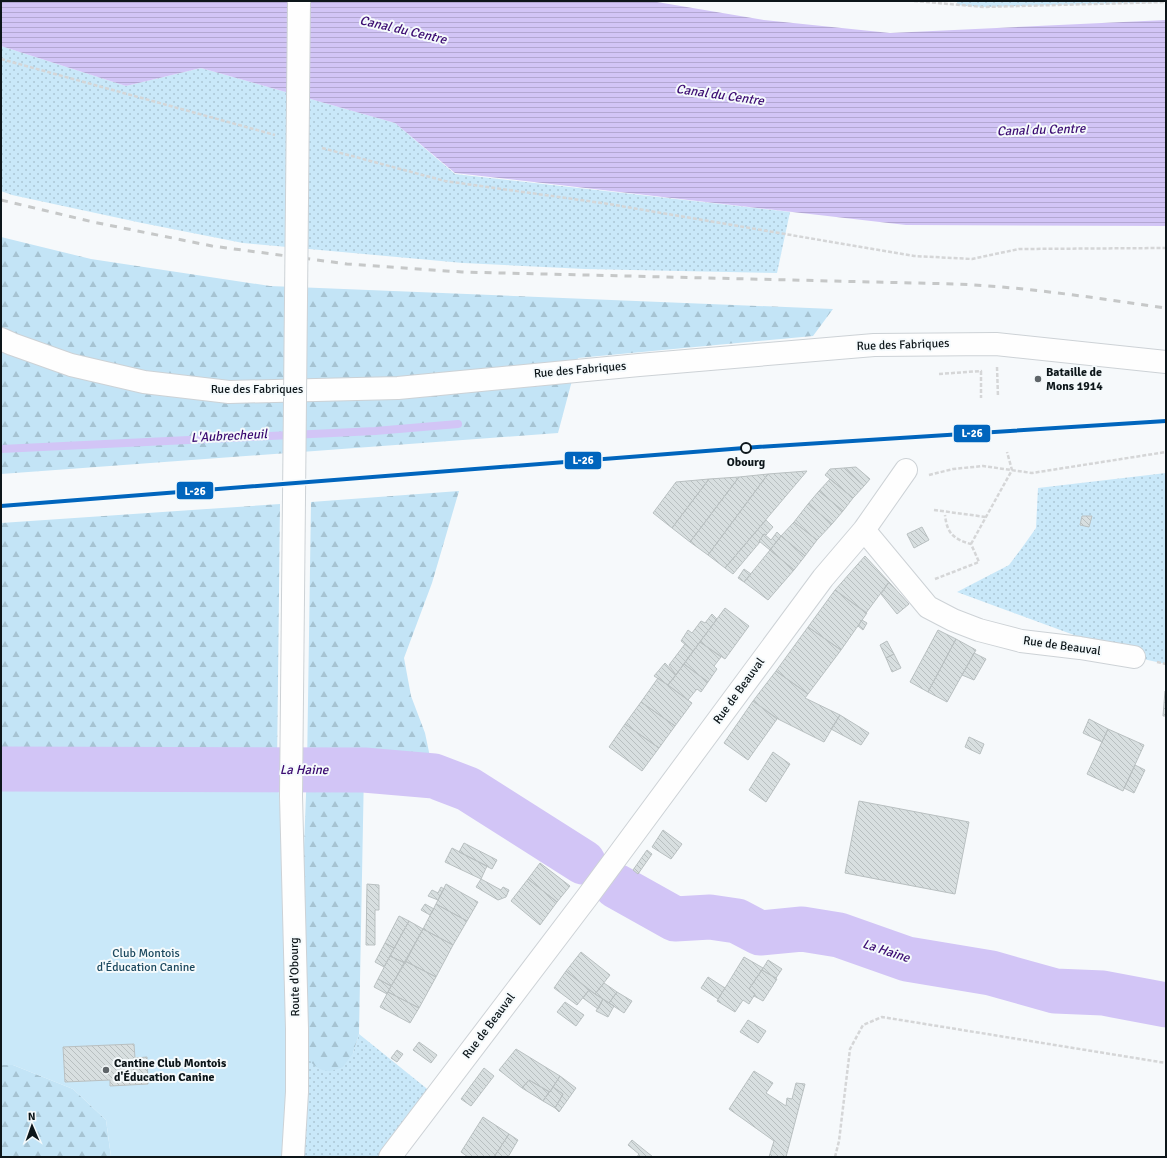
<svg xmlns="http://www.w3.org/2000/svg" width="1167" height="1158" viewBox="0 0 1167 1158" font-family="Signika,sans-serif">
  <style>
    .grass { fill: url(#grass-dots) }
    .forest { fill: url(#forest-firs) }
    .green { fill: #c9e8f9 }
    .water { fill: url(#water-rules) }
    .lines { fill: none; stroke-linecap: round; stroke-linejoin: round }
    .stream { stroke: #d2c5f6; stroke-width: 8 }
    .river { stroke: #d2c5f6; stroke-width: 45 }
    .building { fill: url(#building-back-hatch); stroke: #b9c0c1 }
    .minor-casing { stroke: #cdd2d6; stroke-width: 24 }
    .major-casing { stroke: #cdd2d6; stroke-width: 24 }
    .path { stroke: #d5d6d7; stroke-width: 2.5; stroke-dasharray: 4 2; stroke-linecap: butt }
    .minor { stroke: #fefefe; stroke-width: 22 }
    .major { stroke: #fefefe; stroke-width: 22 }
    .rail { stroke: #c6c8c8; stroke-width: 3; stroke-dasharray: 7 7; stroke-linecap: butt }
    .major-bridge-casing { stroke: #cdd2d6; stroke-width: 24; stroke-linecap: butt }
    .major-bridge { stroke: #fefefe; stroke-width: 22 }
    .rail-1-casing { stroke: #f5fafc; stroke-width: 7 }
    .rail-1 { stroke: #0065bd; stroke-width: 4 }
    .poi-dot { fill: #5f6569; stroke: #f5fafc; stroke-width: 1.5 }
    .stop-dot { fill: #f5fafc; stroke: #0d161a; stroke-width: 2 }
    .labels { text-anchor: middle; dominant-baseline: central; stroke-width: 4; stroke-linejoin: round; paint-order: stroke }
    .street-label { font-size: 12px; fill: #0d161a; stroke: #f5fafc }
    .poi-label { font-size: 12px; font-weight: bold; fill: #0d161a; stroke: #f5fafc; text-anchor: start }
    .stop-label { font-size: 12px; font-weight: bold; fill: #0d161a; stroke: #f5fafc }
    .park-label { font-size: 12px; fill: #1b485e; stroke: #f5fafc }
    .water-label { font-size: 13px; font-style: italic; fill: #3b0b71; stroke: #f5fafc }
    .line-badge { stroke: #f5fafc; stroke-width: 1.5 }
    .badge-label { font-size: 11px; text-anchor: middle; font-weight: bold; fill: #fff }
  </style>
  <defs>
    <pattern id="grass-dots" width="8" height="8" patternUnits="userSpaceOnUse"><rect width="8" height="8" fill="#c9e8f9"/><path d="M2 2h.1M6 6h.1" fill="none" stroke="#abc6d5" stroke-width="1.8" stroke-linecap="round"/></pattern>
    <pattern id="forest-firs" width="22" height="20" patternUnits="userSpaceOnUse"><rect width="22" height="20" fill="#c3e4f6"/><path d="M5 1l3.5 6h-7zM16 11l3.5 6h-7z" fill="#a6c3d2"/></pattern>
    <pattern id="water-rules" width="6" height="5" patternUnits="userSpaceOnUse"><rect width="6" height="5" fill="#d2c5f6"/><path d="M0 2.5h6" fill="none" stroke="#b3a8d2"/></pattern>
    <pattern id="building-back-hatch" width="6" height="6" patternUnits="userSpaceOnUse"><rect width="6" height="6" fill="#d8dfe0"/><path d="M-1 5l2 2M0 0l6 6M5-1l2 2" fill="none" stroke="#b8bfc0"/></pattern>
  </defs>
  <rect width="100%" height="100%" fill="#f6f9fb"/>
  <path class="grass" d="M957,1H1166V2L984,7L957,5Z
    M1,46L126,86L201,68L395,123L455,174L790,212L777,273L585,269L463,263L243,243L142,223L12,195L1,191Z
    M1166,473V664L1134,657L957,592L1009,565L1024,545L1036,528L1038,488Z
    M297,1029L353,1053L359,1034L436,1096L390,1157H300Z"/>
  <path class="forest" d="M1,237L91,259L270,286L833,309L813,336L578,358L558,433L1,474Z
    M459,491L432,583L404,658L411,696L425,733L434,776L364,770L359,1034L353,1053L343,1067C340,1068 335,1070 331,1071C308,1072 303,1046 297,1029L307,769L311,502Z
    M280,504L277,769H1V523Z
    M1,1065H13L73,1089L106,1120L111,1157H1Z"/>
  <path class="green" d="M1,769H277L297,1029L293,1157H111L106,1120L73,1089L13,1065H1Z"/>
  <path class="water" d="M1,1H651L764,20L890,33L1166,20V226L906,225L455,173L395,123L201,68L126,86L1,46Z"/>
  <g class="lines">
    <path class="stream" d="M1,449L375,431L458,424"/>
    <path class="river" d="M1,769L364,770L434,776L468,789L583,862
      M616,886L675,919L710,917L737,921L760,933L802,929L839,935L907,959L991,973L1055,991L1103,993L1166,1005"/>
  </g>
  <path class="building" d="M856,467L870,479L864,486L844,468Z
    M844,468L864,486L853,498L825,475L830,469Z
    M807,471L725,568L708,555L768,474Z
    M768,474L708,555L690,542L739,477Z
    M739,477L690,542L672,528L709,479Z
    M709,479L672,528L653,513L676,482Z
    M830,479L853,498L843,511L819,491Z
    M819,491L843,511L832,524L808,504Z
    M808,504L832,524L817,540L794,522Z
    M1082,516H1092L1089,527L1080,525Z
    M766,520L773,527L766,535L764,534L759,541L760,542L733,574L725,568Z
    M794,522L817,540L805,556L781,536Z
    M922,527L929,540L914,548L907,534Z
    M777,532L781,536L770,550L759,541L764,534L771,540Z
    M781,536L805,556L794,570L770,550Z
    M770,550L794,570L768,600L744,582Z
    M865,556L889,582L866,613L835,590Z
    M744,569L751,574L744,582L738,578Z
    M889,582L909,604L897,614L881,594Z
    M835,590L867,613L841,650L808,627Z
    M725,608L749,626L725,659L700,642Z
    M712,614L717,619L693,651L681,641L688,630L692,633L701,621L705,623Z
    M862,620L867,623L863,630L858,626Z
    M808,627L841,650L808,694L776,671Z
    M938,630L956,639L928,692L910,682Z
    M956,639L976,650L947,702L928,692Z
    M887,641L894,654L886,658L880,645Z
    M700,642L721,657L714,666L717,669L708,682L684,664Z
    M685,644L693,651L676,675L669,665Z
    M974,653L986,659L974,680L962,675Z
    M894,654L901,668L892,672L886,658Z
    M665,663L676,675L668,685L654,676Z
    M684,664L708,682L701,692L697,689L688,700L668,685Z
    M776,671L808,694L805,698L840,715L824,742L778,719L753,701Z
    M658,678L692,703L675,726L641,702Z
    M1165,691H1166V716H1163Z
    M753,701L777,719L748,760L724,743Z
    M641,702L675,726L659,748L625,724Z
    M840,715L869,733L861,745L831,729Z
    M1089,719L1108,729L1102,742L1083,733Z
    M625,724L659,748L642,771L609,747Z
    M1108,729L1144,745L1123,791L1087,774Z
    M969,737L984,744L980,754L965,747Z
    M773,752L790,764L766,802L749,790Z
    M1135,765L1145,770L1134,793L1124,788Z
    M859,801L969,822L955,894L845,873Z
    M663,830L682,844L671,859L652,847Z
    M464,843L497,860L492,869L459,852Z
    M452,848L487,866L481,879L445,862Z
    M647,850L652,854L638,874L633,870Z
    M540,863L570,886L557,902L528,879Z
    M481,879L501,890L503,887L509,890L506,897L498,900L476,887Z
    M528,879L557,902L540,925L511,901Z
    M367,884L379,885V910H375V945H366Z
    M446,884L478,902L467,921L436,904Z
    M441,887L444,889L438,900L428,896L432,890L438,893Z
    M425,904L434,909L430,915L421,910Z
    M436,904L467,921L453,945L423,929Z
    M399,916L409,921L394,948L385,943Z
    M409,921L423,929L405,963L390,956Z
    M423,929L453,945L436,977L405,961Z
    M385,943L394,948L384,967L375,962Z
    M581,952L610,975L595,994L566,971Z
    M390,956L405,963L391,986L378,979Z
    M744,957L763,968L749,989L755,994L749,1004L743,1000L735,1012L717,1001Z
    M768,960L782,969L776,978L762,970Z
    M405,961L436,977L419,1008L388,992Z
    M762,970L777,979L763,1001L754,996L755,994L749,989Z
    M566,971L589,990L577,1005L554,988Z
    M708,977L725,988L718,999L701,988Z
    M378,979L391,986L387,994L374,987Z
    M604,983L617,992L609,1003L595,994Z
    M589,990L603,999L598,1009L583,998Z
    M388,992L419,1008L410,1023L380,1007Z
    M617,992L632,1001L624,1013L609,1003Z
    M603,999L614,1006L608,1017L596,1011Z
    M565,1002L584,1015L576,1026L557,1012Z
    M748,1020L766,1031L758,1043L740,1032Z
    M419,1042L437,1055L431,1063L413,1050Z
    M134,1044L135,1058L147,1057L148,1084L110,1086V1080L65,1082L63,1047Z
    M516,1049L560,1076L550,1092L529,1080L522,1088L499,1070Z
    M397,1050L403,1054L397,1062L391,1058Z
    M484,1068L494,1076L471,1106L461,1099Z
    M754,1071L773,1083L766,1093L786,1106L787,1098L792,1099L796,1083L805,1084L786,1157H769L774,1141L729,1109Z
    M560,1076L576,1088L559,1112L555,1108L563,1094L553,1087Z
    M529,1080L549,1092L543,1101L522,1088Z
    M553,1087L563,1094L555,1108L543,1101Z
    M483,1117L509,1134L494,1157H468L461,1152Z
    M509,1134L518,1140L508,1157H494Z
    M632,1140L643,1149L653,1157H637L639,1154L628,1145Z"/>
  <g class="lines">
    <g class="minor-casing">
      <path id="minor" d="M1,339L12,344L71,365L144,382L229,392L398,388L639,365L874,345L996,344L1166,362
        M864,530L928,607L953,620L979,630L1021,641L1080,648L1134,657
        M390,1157L588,896L823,578L864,530L906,470"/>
    </g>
    <g class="major-casing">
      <path id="major" d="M291,796L297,1029V1092L293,1157"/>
    </g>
    <path class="path" d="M914,1L984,7L1166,2
      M1,59L275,135
      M322,148L445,181L609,204L914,256L972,259L1019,249L1166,248
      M997,367L998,397
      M939,374L981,371V398
      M929,475L953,469L983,466L1032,473L1166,452
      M934,510L986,517
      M971,544L1012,470L1007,452
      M935,579L979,562L971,544C953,539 947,533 945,515
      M1157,662L1166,664
      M835,1157L839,1141L850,1049L863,1025L882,1017L1166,1063"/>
    <use href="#minor" class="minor"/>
    <use href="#major" class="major"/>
    <path class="rail" d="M1,200L93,222L212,246L347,264L462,272L956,284C1026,287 1096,298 1166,308"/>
    <g class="major-bridge-casing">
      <path id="major-bridge" d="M291,796L299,1"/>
    </g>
    <use href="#major-bridge" class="major-bridge"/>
    <g class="rail-1-casing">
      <path id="rail-1" d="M1,506L757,447L1166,421"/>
    </g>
    <use href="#rail-1" class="rail-1"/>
  </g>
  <g class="poi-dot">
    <circle cx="1038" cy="379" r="4"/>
    <circle cx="106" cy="1070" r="4"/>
  </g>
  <circle class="stop-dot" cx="746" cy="448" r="5"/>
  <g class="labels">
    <g class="street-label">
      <text transform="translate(903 345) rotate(-2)">Rue des Fabriques</text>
      <text transform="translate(580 370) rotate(-5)">Rue des Fabriques</text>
      <text x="257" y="389">Rue des Fabriques</text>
      <text transform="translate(1062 646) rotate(8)">Rue de Beauval</text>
      <text transform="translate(739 691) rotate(-54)">Rue de Beauval</text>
      <text transform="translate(295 977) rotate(-91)">Route d'Obourg</text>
      <text transform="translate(489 1026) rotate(-53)">Rue de Beauval</text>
    </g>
    <g class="poi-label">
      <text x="1046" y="372">Bataille de<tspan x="1046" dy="14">Mons 1914</tspan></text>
      <text x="114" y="1063">Cantine Club Montois<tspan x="114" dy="14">d'Éducation Canine</tspan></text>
    </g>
    <g class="stop-label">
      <text x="746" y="462">Obourg</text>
    </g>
    <g class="park-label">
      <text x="146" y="953">Club Montois<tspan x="146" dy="14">d'Éducation Canine</tspan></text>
    </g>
    <g class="water-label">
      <text transform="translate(403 30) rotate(13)">Canal du Centre</text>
      <text transform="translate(720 95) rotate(8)">Canal du Centre</text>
      <text transform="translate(1041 130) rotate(-2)">Canal du Centre</text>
      <text transform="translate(229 436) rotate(-3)">L'Aubrecheuil</text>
      <text x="304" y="770">La Haine</text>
      <text transform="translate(886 951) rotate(18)">La Haine</text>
    </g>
  </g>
  <g class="line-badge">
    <rect x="953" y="424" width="38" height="19" rx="4" fill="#0065bd"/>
    <rect x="564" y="451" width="38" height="19" rx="4" fill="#0065bd"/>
    <rect x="176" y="481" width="38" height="19" rx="4" fill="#0065bd"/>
  </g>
  <g class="badge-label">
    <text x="972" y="437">L-26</text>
    <text x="583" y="464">L-26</text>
    <text x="195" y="495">L-26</text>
  </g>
  <rect width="1167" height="1158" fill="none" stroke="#0d161a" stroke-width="4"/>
  <g transform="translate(32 1126) rotate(358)" stroke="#f5fafc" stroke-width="3" paint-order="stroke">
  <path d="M0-3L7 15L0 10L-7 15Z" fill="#0d161a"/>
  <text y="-6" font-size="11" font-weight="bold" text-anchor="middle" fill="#0d161a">N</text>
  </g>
</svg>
